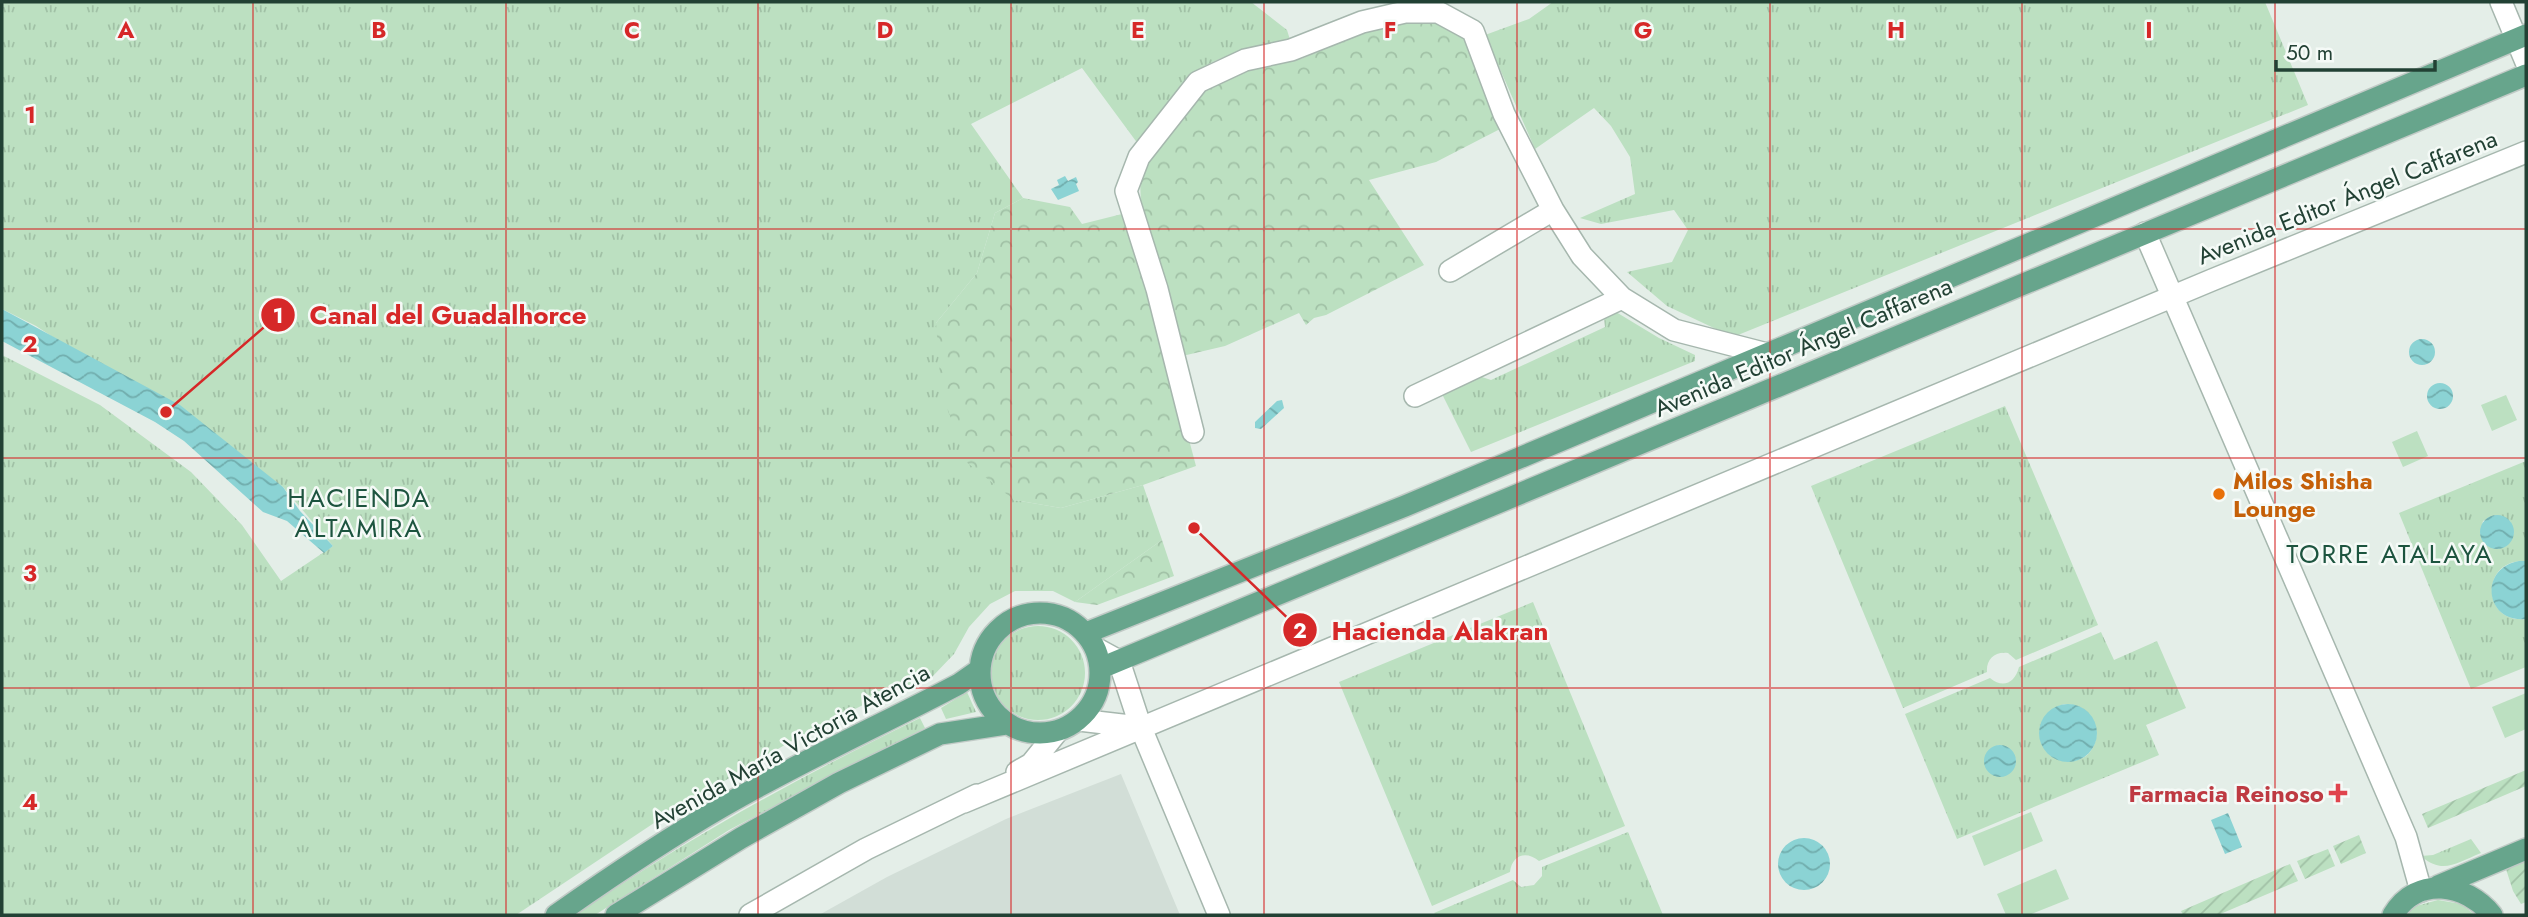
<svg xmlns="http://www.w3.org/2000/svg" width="2528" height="917" viewBox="0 0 2528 917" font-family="Jost,sans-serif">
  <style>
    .built { fill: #d2ded7 }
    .grass { fill: url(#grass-tufts); fill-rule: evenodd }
    .forest { fill: url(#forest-crowns) }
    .park { fill: #bce0c1 }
    .garden { fill: url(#garden-furrows) }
    .water { fill: url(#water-waves) }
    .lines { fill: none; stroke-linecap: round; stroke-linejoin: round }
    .minor-casing { stroke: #a6b7ae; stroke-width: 24 }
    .major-casing { stroke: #c1cac6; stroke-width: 24 }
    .minor { stroke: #fff; stroke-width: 21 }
    .major { stroke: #67a58c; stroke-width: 21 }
    .grid { fill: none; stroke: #d62828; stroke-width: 2; stroke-opacity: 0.55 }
    .food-dot { fill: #e8710a; stroke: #f5faf7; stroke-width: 2.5 }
    .health-dot { fill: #e0444e; stroke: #f5faf7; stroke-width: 2.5 }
    .labels { text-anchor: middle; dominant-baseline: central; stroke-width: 5; stroke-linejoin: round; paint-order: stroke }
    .street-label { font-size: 24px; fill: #224134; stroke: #f5faf7 }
    .food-label { font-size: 24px; font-weight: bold; fill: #c56008; stroke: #f5faf7; text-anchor: start }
    .health-label { font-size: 24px; font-weight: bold; fill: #be3a42; stroke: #f5faf7; text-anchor: end }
    .neighbourhood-label { font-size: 26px; letter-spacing: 2px; fill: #1d543f; stroke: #f5faf7 }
    .grid-label { font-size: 23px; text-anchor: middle; font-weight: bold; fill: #d62828; stroke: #f5faf7; stroke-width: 5; stroke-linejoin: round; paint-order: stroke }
    .leader { fill: none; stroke: #d62828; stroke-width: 2.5 }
    .callout-dot { fill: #d62828; stroke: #f5faf7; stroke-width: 2.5 }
    .mark-label { font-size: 21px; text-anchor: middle; font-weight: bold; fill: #fff }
    .callout-label { font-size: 26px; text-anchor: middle; font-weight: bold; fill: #d62828; stroke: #f5faf7; stroke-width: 5; stroke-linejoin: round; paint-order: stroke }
  </style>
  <defs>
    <pattern id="grass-tufts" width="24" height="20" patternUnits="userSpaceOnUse" patternTransform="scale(1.75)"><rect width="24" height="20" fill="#bce0c1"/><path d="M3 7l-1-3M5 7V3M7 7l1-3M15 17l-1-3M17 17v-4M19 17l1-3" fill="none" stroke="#a1c1a6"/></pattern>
    <pattern id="forest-crowns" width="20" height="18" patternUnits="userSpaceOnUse" patternTransform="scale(1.75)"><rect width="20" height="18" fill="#bce0c1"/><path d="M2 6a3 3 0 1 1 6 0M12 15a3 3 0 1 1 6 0" fill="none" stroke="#a1c1a6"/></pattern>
    <pattern id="garden-furrows" width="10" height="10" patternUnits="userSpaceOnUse" patternTransform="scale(1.75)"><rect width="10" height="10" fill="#bce0c1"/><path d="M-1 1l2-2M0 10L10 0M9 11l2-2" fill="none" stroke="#a1c1a6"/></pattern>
    <pattern id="water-waves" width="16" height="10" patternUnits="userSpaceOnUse" patternTransform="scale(1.75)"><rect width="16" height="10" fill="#8bd3d4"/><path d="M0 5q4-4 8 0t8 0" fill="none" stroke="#71adad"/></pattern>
  </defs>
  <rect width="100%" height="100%" fill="#e4eee8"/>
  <path class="built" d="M1121,774L1180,915H819L887,877L1006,819Z"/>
  <path class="grass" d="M2,2H1251L1287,30L1291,43C1267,47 1222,53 1203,68C1176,88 1159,120 1141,148L1082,68L971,124L1023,198L995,213L977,273L936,323L1014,500L1061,508L1143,485L1162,540L1075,602L1053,591H1015L990,604L969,627L954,654L932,677L879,697L793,740L654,823L516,915H2V355L100,405L191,472L242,525L281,581L333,546L283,487L36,326L2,309Z
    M1553,2H2265L2308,105L1733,337L1667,306L1627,272L1672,262L1688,230L1674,210L1601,224L1580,218L1635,194L1630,157L1611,126L1594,108L1535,149L1485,35L1529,19Z
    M1616,312L1659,338L1695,355V361L1471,452L1441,392L1476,375L1491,380L1605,327L1604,317Z
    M2005,406L2098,625L2016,660L2008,653C1995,651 1986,659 1987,672L1903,708L1811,486Z
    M2526,461V561C2480,558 2481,624 2526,619V667L2471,689L2399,513ZM2495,515L2510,521L2514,533L2508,544L2497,549L2485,545L2480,533L2483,521Z
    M1533,602L1625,826L1539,861C1526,850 1512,855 1510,872L1432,906L1339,682Z
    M991 673a47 47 0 1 1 94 0a47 47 0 1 1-94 0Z
    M2101,632L2114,660L2157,641L2186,708L2146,725L2159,755L1957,839L1905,714L1990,678C2003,689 2015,683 2019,667ZM2064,704C2109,704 2105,766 2065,761C2056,760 2047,754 2043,746C2034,727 2045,710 2064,704ZM1998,745L2008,747L2016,759C2016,770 2008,777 1996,776L1989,751Z
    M967,692L976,712L946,719L941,708Z
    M920,718L925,728L729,830L595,915H576C684,840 801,776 920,718Z
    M1628,832L1663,915H1436L1434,913L1513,880L1521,887L1534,885L1542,876V867Z
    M2471,839L2481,853C2456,863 2443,875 2421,856L2433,855Z
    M2438,900L2461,904L2475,915H2405L2416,906Z"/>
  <path class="forest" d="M1424,16L1455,29L1473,48L1502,128L1436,162L1369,180L1424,265L1326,315L1314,318L1306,325L1299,313L1225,346L1178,357L1141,207L1140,179L1156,146L1203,87L1250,64L1301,59L1390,20Z
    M1023,198L1070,207L1082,224L1122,214L1141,260L1196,466L1143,485L1061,508L1014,500L965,461L941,389L936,323L977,273L995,213Z
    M1162,540L1174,576L1097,605L1075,602Z"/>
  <path class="park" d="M2506,395L2517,420L2492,431L2481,405Z
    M2417,431L2428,456L2403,467L2392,442Z
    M2526,693V729L2505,738L2492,707Z
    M2031,812L2043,841L1984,866L1972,836Z
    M2056,869L2069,899L2029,915H2006L1997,894Z"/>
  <path class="garden" d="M2526,770V786L2428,828L2422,814Z
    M2359,835L2366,853L2341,864L2333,846Z
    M2328,849L2335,866L2305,879L2297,861Z
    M2526,860V902L2521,904L2513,891L2506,869Z
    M2290,864L2298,881L2218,915H2183L2181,911Z"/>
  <path class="water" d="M1065,176L1068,181L1076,177L1078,182L1076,184L1079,191L1058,200L1051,189L1059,185L1057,180Z
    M2,309L180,405L283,487L300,511L333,546L324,553L287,521L263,512L184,441L155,422L2,341Z
    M2409 352a13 13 0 1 1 26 0a13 13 0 1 1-26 0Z
    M2427 396a13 13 0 1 1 26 0a13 13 0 1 1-26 0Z
    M1282,400L1284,408L1261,429L1255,428V422L1277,401Z
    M2480 532a17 17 0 1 1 34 0a17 17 0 1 1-34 0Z
    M2519,561H2526V619C2485,624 2478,568 2519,561Z
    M2039 733a29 29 0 1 1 58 0a29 29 0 1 1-58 0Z
    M1984 761a16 16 0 1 1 32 0a16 16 0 1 1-32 0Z
    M2228,813L2242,847L2225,854L2211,820Z
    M1778 864a26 26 0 1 1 52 0a26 26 0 1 1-52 0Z"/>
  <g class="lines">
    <g class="minor-casing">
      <path id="minor" d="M2501,2L2526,62
        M2145,233L2406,837L2421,891
        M1450,271L1553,210L1582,256L1622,298
        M1415,396L1622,298L1674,330L1767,354
        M1193,432L1157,289L1126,191L1139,157L1198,82L1245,60L1291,50L1362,22L1405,12H1438L1473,31L1504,114L1553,210
        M1097,649L1119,661L1141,728L1219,915
        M1079,720L1139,727
        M1017,772L1031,764L1057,732
        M964,802L2212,280L2526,152
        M750,915L866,849L977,795"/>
    </g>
    <g class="major-casing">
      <path id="major" d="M980 673a60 60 0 1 1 120 0a60 60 0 1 1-120 0Z
        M1086,633L1405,506L2526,35
        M1101,668L2526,75
        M2438,886L2526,849
        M556,915C610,877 665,840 722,807C799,762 881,725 959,684L979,670
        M616,915L741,838L839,783L940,734L1006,724
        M2393,915C2417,875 2466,883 2492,915"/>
    </g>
    <use href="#minor" class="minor"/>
    <use href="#major" class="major"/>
  </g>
  <path class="grid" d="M253,2V915M506,2V915M758,2V915M1011,2V915M1264,2V915M1517,2V915M1770,2V915M2022,2V915M2275,2V915M2,229H2526M2,458H2526M2,688H2526"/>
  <circle class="food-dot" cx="2219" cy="494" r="7"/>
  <path class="health-dot" d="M2334.5 782.5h7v7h7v7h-7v7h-7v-7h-7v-7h7z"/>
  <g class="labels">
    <g class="street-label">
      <text transform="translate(2347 197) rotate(-22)">Avenida Editor Ángel Caffarena</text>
      <text transform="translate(1803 347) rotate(-23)">Avenida Editor Ángel Caffarena</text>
      <text transform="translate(790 746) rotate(-29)">Avenida María Victoria Atencia</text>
    </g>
    <g class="food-label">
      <text x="2233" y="480">Milos Shisha<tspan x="2233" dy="28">Lounge</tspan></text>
    </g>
    <g class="health-label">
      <text x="2324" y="793">Farmacia Reinoso</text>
    </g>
    <g class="neighbourhood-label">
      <text x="359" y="498">HACIENDA<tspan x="359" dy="30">ALTAMIRA</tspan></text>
      <text x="2390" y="554">TORRE ATALAYA</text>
    </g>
  </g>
  <g class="grid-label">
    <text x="126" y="38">A</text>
    <text x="379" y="38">B</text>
    <text x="632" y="38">C</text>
    <text x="885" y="38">D</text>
    <text x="1138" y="38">E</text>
    <text x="1390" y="38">F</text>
    <text x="1643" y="38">G</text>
    <text x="1896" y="38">H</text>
    <text x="2149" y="38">I</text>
    <text x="30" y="123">1</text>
    <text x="30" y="352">2</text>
    <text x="30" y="581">3</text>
    <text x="30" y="810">4</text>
  </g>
  <path class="leader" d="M166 412L278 315M1194 528L1300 630"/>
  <g class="callout-dot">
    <circle cx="166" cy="412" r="7"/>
    <circle cx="1194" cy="528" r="7"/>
    <circle cx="278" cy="315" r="18"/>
    <circle cx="1300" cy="630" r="18"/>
  </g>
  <g class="mark-label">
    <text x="278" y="323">1</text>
    <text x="1300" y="638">2</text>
  </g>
  <g class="callout-label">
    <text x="448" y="324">Canal del Guadalhorce</text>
    <text x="1440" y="640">Hacienda Alakran</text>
  </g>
  <rect width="2528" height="917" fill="none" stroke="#224134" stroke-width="7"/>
  <path d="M2276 60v10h159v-10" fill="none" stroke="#224134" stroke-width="3.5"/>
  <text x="2286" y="60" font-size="21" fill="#224134" stroke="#f5faf7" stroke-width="5" paint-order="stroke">50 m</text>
</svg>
